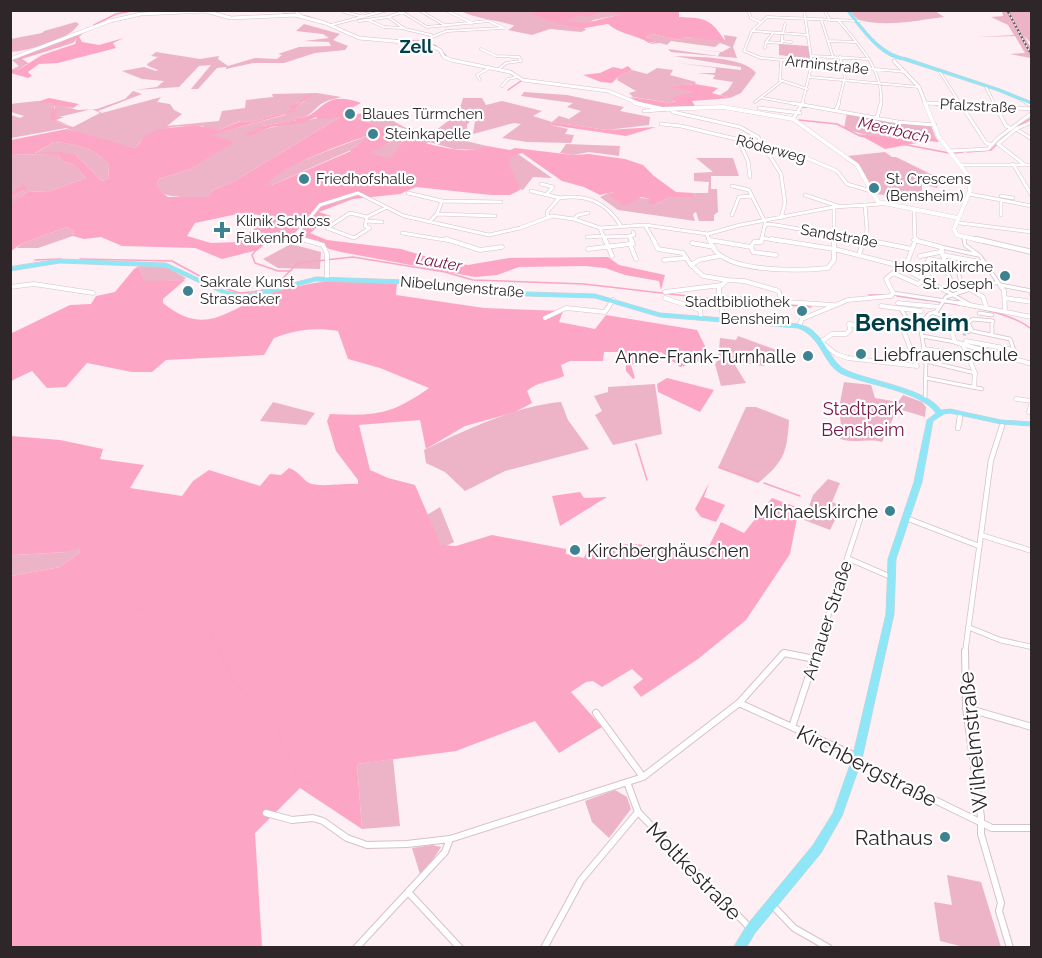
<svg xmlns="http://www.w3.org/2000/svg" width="1042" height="958" viewBox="0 0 1042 958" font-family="Raleway,sans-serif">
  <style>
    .green { fill: #ecb4c6 }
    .forest { fill: #fda5c4; fill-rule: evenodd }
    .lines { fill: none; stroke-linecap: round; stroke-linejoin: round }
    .stream-far1 { stroke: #fca4c3; stroke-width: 1.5 }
    .stream { stroke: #fca4c3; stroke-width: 2 }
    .pedestrian-tunnel { stroke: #d4c7cb; stroke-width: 3; stroke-dasharray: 3 1.5; stroke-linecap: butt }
    .pedestrian-far1-casing { stroke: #d7c1c8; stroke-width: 3 }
    .pedestrian-casing { stroke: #d7c1c8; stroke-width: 4.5 }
    .minor-far4-casing { stroke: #d7c1c8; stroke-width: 3 }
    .minor-far3-casing { stroke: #d7c1c8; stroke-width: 4 }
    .minor-far2-casing { stroke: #d7c1c8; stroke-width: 5 }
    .minor-far1-casing { stroke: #d7c1c8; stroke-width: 6 }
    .minor-casing { stroke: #d7c1c8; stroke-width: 8 }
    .tertiary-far2-casing { stroke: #d7c1c8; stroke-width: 4 }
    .tertiary-far1-casing { stroke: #d7c1c8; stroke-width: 4.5 }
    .tertiary-casing { stroke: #d7c1c8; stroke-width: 6 }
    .primary-casing { stroke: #d1cfd0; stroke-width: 1 }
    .pedestrian-far1 { stroke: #fff; stroke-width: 2 }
    .pedestrian { stroke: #fff; stroke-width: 3 }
    .minor-far4 { stroke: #fff; stroke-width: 2 }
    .minor-far3 { stroke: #fff; stroke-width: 3 }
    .minor-far2 { stroke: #fff; stroke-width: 4 }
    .minor-far1 { stroke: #fff; stroke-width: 4.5 }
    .minor { stroke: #fff; stroke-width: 6 }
    .tertiary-far2 { stroke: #fff; stroke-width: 3 }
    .tertiary-far1 { stroke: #fff; stroke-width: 4 }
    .tertiary { stroke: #fff; stroke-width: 4.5 }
    .primary { fill: #8fe6f7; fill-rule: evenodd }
    .rail-casing { stroke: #62585c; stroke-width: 2 }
    .rail { stroke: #fff; stroke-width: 1.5; stroke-dasharray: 2; stroke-linecap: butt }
    .poi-dot { fill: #3d8290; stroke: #fff; stroke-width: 2 }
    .labels { text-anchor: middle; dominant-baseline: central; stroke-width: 4.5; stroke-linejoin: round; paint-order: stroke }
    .far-street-label { font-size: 15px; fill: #2e2629; stroke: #fff }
    .far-poi-label { font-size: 15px; fill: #2e2629; stroke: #fff; text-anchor: start }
    .far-water-label { font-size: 16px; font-style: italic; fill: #781344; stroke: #fff }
    .far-quarter-label { font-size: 18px; font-weight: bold; fill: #003f4a; stroke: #fff }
    .poi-label { font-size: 18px; fill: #2e2629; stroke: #fff; text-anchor: start }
    .park-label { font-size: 18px; fill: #791445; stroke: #fff }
    .street-label { font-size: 18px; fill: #2e2629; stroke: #fff }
    .near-street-label { font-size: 21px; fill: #2e2629; stroke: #fff }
    .near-poi-label { font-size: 21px; fill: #2e2629; stroke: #fff; text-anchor: end }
    .district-label { font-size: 24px; font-weight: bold; fill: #003f4a; stroke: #fff }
  </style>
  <rect width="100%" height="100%" fill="#fdeff3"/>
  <path class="green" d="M468,10H607L624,14L593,20L584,28L586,30L581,32L550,29L532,35L508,30L514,26L513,25C496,20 478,19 463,12Z
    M850,11H935L944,17C925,19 885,28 860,20C856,19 853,14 850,11Z
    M1002,11H1031V43L1024,36L1031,48V58L1010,54L1025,53L1015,36L977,37L1014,35L1008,25L991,17L1003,16Z
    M76,22L79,24C68,41 30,50 11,52V39L42,33L44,31Z
    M304,24L340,34L333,40L348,46L345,50L315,53L284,63H253L226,69V67L217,68L198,89H191L211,65L199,66L179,87L135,90L157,87L164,81L142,79L122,71L144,67L156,71L158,70L148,66L147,64L158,57L151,56L156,52L200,59L219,56L218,59L228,66L255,58L277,59L282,55L278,54L299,47L331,46L329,42L304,41L329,38L323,34L296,31Z
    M89,27L73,43L22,59L28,63L18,70H11L19,66L12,60L64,40Z
    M652,34L679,40L683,37L725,40L724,35L737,37L733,47L737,58L671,52L668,49L718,56L720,52L687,48L722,52L731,47L720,43L715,47L671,41L667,45L660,43L649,44L656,41L646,37Z
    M779,44L808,46L810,59L779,55Z
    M673,56C693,57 744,56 756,73L741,93L730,98L720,95L728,90L733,82L713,79L715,75L697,73H715L716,68L678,63L741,70V67Z
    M657,68L673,70L670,75L696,82L695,84L670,86L692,92L671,103L633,97L629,93L636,91L617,80L618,77L632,70L647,74Z
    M133,91L142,94L98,111L102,113L161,97L157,102L170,104L174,110L182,114L167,126L219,121L222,111L245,108L246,100L273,97L272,94L317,93L341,97C335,99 327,100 321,104C311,112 309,119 295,117L298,120L262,126L249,136C259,128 330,114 340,117L233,182L213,190L207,197C200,199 164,197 160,192C159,189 159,186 157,183L159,179L191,169L234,142L210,135L285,115L305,101L297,103L288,112L250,122L240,121L219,130H208L203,126C180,125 150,126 135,148L85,136L66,128L11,138V115L20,118L24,116L11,112L10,104L37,101L53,104L51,120L73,127L100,113L92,109L55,118V104L78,110L97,109L125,99Z
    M524,92L567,95L624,107L620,111L650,117L649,125L607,130L552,122L559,116L569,119L581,111L567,107L573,103L521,96Z
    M463,98H482L486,105L502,101L542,111L533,116L552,122L551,125L568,129L565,134L574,135L571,143L527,142L502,138L521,124L514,123L473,134L475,121L471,120L467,125V134H455L453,138L487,146L479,150L454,149L429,142L391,159L320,167L385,146L397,134L408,137L416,132L399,127L390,132L357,117L377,112L406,128L431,134L452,118L449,115L452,112H465L456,109L461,105Z
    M847,113L931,126L936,138C905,139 873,140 844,128Z
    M371,134L356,146L350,149L351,150L272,185H266C281,164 347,145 371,134Z
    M54,142C75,144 96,148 109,165L108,179L102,181L76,155L34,154Z
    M566,144L620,146L619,156L589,152L573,155L560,153Z
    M885,152L892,157H896L953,185H938L937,188L922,184V198L894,193L893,196L875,194L861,168L848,156Z
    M11,154L58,155L62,161L74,165L86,178L47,192L28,191L11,204V197L24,190L25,185L11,192Z
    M518,154L552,178L533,177L523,190L519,189L489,162Z
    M696,158H733L739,176H711V189H717L718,212L714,215V221H699L696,212L693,214L695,221L618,210L600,197L611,192L613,193V195L650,199L654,205L670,197H695L694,193H708L709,182L694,181V173L713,172Z
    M67,227L74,232L73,236L38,248H17L21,244Z
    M291,244L321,252L320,269L278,268L263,259Z
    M139,266L166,267L186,278L183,280L144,282Z
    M738,336L785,353L795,363L776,359L755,348L751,352L766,361L764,366L743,363L735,365L746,383L721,386L715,364L718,360L720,338L736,340Z
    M844,382L871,385L875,398L898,402L903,395L922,402L926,407L925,417L902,410L894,416L882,442C869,438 857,444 840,439L842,434L839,408Z
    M655,384L662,434L613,445L595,415L602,411L594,396L608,392V387Z
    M273,402L315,413L306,425L260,421Z
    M561,402L568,420L589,449L505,471L465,491L445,472L426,463L424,450C462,431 519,405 561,402Z
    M746,407H756L789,420C787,453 784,462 758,483L718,468Z
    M828,479L840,483L832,502L842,506L830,530L804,520L813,495Z
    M440,507L454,542L444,547L434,540L422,518Z
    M79,547L80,552L60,567L11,576V558L15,555L66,552Z
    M393,759L400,826L362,829L357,764Z
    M615,790L627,797L631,809L609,838L592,822L585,801Z
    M432,845L441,847L432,861L420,874L412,848Z
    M947,875L981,882L1001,947H964L940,941L934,902L952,905Z"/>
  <path class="forest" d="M542,10L577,13L578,11H599L591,16L579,15L565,21L586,23L622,14L604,11H679V17C706,18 711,19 725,41L684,37L679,40L652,34L646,37L657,41L649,43C637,35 618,34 608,24L585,28L567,26L531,14Z
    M78,35L82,42L99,45L124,38L113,43L116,48L58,63L39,64L28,72L32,76L28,78L11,73V70H18L42,55L75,44Z
    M628,66L632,70L618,77L612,83L601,82L583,75L600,73L613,67L622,69Z
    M695,84L718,88L712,93L730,98L692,101L695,106C675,107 647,111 630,97L671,103L676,101L671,98L692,92L667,86Z
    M312,94L290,113L212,135L235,142L191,169L159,179L157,183L161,192L168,197H207L213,190L233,182L340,117L318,119L316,117L302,123L271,127L249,136L245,135L262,126L297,120L295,117C323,121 318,87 361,103L342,113L347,116L374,111L377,112L358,118L397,134L385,146L369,153L390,159L406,139C432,143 462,157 487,146L510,150L515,148L573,155L589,154L625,159L643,165L654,176L676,192L694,193L695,197H670L654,205L648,203L650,199L641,197L625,206L610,196L613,192L600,195L584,187L562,181L522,153L513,156L508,162L520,190L510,195H491L416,187L400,194L353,199L319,212L331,216L310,233L327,240L401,249L431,258L468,265L509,258L608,257L619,265L665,275L661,290L659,281L625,275L605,268L585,266L519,267L497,275L475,277L341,252L329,249L319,241L276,232L274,237L258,250L222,259L195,248L122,246L101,237L84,239L73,236L74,232L67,227L21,244L11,251L10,204L27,192L24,190L11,197V192L25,184L26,191L47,192L86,178L74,165L62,161L58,155L11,154V140L67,129L135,148L145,136L159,129L195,125L219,130L241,121L250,122L287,112L291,109L290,106L300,102L306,95ZM369,135L356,146L350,149L351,151L272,185H267C280,166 346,143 369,135ZM54,142C75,144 96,148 109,165L108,179L102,181L76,155L61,152L35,153ZM242,213L260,215L263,219L261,223L238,242L211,243L187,236L195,223Z
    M49,98L79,104L73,108L55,105L54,108L57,110L55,117H64L56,120L69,125L50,120L53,104L37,102Z
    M552,122L607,130L656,127L626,136L551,125Z
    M858,134L904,139L936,138L939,142L928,141L885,149Z
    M139,266L144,281L185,280L163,299V303C204,336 224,313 264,295C276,290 292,288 304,285C335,278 366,282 397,283L396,295L484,308L563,311L559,322L595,329L606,315L697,330L709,354L701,361L680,367L661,352L631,365L635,378L633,379L626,371L625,352H604L603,361H570L561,365L564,376C551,382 538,381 527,391L532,403L515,412L465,426L426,449L420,420L359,425L370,470L388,478L415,485L441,545L456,546L492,535L566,549V554L584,558L587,551C631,538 661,546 703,558L721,522L744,533L772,498L799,508L790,554L746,620L698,659L641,697L633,687L643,679L632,669L602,687L593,681L586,682L571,692L602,727L559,753L535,721L456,751L357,764L362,829L300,788L255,833L262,947H11V576L60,567L80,552L79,548L66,552L15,555L11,558V436L60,440L103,449L100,459L144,465L130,488L182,496L193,481L209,470L260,486L270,474L281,475L289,468C301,472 303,482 312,484C326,487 344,483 358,484V480L336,451L327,421L330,414C376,416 391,415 429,388L380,368L348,359L338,331C315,327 295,330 274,338L264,355L166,360L152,372H132L87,363L66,387L47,388L32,371L11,381L10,334L70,305L91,304L96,296L115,292L134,269Z
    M667,378L714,390L700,412L658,392L657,384Z
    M709,483L704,497L725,505L716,522L701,517L695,509Z
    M580,492L584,498L607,497L560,526L552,496Z"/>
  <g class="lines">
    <path class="stream-far1" d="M284,14H294
      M305,16L315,19
      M94,25L116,14L136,10
      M397,40L419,41
      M423,42L436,46
      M440,49L446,56
      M511,71L517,76
      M10,72L20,71L29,65L19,58L59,46L78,34
      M508,90L521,81
      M799,120L837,124L860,136L949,153
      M1017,126L1032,118
      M967,152L991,150L1008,133
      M955,153L963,152
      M261,205L271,212L272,217L267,227L270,234L252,255L255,263L278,271H291
      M80,259L172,261L220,287L240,293L260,291L276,285L298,263L353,257L445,272L473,280L584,284L722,300
      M35,260L61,259
      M869,295H883
      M897,296C933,302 1002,306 1030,328
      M726,300L811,307
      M636,444L647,480
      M719,467L758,481
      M764,483L800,496
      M115,610C138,609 192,608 207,627C213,634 216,645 220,653"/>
    <path class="stream" d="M219,651L235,683L278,731L299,779L321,789"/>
    <path class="pedestrian-tunnel" d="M963,335L972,331"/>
    <g class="pedestrian-far1-casing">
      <path id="pedestrian-far1" d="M964,238V241"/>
    </g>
    <g class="pedestrian-casing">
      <path id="pedestrian" d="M964,239L965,245L980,256L1000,285L1032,291
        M941,247L978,255
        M948,274L954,287L959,291
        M959,275L961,283L967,289
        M946,291L969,304
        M893,293L959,303
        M901,309L907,319L922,322
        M934,313L968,323L972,331L1010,339L1014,350
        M979,313L992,315
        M992,321V334
        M968,323L973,319L993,321
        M903,328L921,329
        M922,336L955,342
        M926,361L975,373
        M926,378L982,389
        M925,400L926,361L921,331L922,322L929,314L937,311L946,297L989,283H998"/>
    </g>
    <g class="minor-far4-casing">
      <path id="minor-far4" d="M293,10L302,16
        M419,10L446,26
        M445,10L472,23
        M748,10L751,18L760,22
        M824,10L830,20
        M344,12L364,17
        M362,12L372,10
        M402,12L427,27L488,21L504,28
        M388,17L405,29L431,35
        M821,19L833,57
        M368,20L384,27L402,28
        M838,20C859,45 884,70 881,105
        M359,21L388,17L408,10
        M859,21L767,17L752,31L744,51L761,58L906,72
        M331,25L388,10
        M753,31L808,35
        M783,33L785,24
        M782,41L791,42
        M828,41L856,42
        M419,42L447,31L502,28
        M766,42L782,43V36
        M765,48L766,42L773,33
        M481,49L496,56L519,57L521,61
        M812,56L868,59
        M781,61L780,80L807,89
        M498,70L506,63L521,61
        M940,72L961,105
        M809,77L919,87
        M480,80L477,75L488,69
        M502,86L508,79L517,77
        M986,87L995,105
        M763,98L801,105
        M1021,100L1030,105
        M755,102L782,81
        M925,103L955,105
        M802,105L812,63L804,10
        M838,105L845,77L840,57"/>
    </g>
    <g class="minor-far3-casing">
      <path id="minor-far3" d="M792,103L898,122L935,125
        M928,103L1032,109
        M960,103L986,143L991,145
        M994,103L1006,126L1009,127
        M1027,103L1032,106
        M759,108L800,113
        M836,110L839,103
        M644,111L671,109L673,112L740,127L758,137L781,174L785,203L781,218
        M877,118L881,103
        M793,119L803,103
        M661,124L681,126L795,153L837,171L847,184L871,191
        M1016,129L1032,139
        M738,139L748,161L750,177
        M949,151L988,149L998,138L1032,113
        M795,153L801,164H799
        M1013,164L1032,196
        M961,165H1032
        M1025,165L998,144L1016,129L1032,122
        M541,184L553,187L546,195
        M732,186L749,190L765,222
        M531,191L560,198
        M408,193L442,201L501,202
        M969,194L1032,206
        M805,195L838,206
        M1001,196L1013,198
        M1001,201V215
        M834,207V241
        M914,209L915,241
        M350,213L367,217L365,226L370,228L354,238L327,228Z
        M437,214L495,216
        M732,215L739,197L751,196
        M367,217L385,208
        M548,217L547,212L559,198C587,194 606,202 621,226
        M574,219L578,215L588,213
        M367,221L382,222
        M429,222L437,214L442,201
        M960,223L1032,232
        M645,225L654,241
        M600,228L605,241
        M402,233L451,241
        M707,235L710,241
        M587,237L604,236
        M604,237L629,236
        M762,238L780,241
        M710,240L715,241
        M914,240L917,241
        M308,241L294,237L320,205L358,193L404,216L489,235L520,228L552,216L574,219L600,228L645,225L708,234L740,225L834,207L881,204
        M631,241L629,236L634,235L633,232
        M761,241L765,225L770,224L870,241
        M864,241L867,230L865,205"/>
    </g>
    <g class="minor-far2-casing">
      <path id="minor-far2" d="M302,239L323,245L327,254V278
        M446,239L480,250L502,247
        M605,239L612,256
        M631,239L633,244H630L636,259
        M653,239L658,249L683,253L691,265
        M709,239C712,245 714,252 720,255C742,272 801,271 828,268L834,260V239
        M771,239L834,249L897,265L946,291
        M862,239L912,249
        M710,240L751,247L753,252L776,255
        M914,240L941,247L948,274
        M692,243L714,247
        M751,247L754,242H761L762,239
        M588,249L630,244
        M859,255L864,239
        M942,255L985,263
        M719,256L699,260L691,265L703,276L727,280L719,288V296L722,298V320
        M920,256L940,252
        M664,260L686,258
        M893,273L918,284L926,279
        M922,276L929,259L944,262
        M727,280L744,281L776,290L779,292L782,303
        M1000,285L1004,291L1005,310
        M10,287L34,284L93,293
        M970,289L983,297L986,306
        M1031,291L1032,295
        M665,292L721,285
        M891,296L893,293L886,279L908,260L916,239
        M665,298L700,310L701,318
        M722,298L833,305
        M1005,298L1032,302
        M898,303L939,307
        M959,303L1032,317
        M881,306L921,311
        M545,318L566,308L605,312L613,300
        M949,324L955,342L1032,364
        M799,326L802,319L848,300L891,296
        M903,329L917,366
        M820,341L836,354L848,358L917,366
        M822,341L832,334H846L850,330L849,324L873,327
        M966,344V341L1014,350L1015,358
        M966,344L964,347L975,373L974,387
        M924,349L968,355
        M1016,399L1032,401
        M1029,412L1032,402
        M959,419L960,416"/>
    </g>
    <g class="minor-far1-casing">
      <path id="minor-far1" d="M958,428L960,418
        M906,518L979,546
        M981,535L1032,551
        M847,558L891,577
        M968,627L1000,640L1032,647
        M816,653L862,513
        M965,653L991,460L1002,426"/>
    </g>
    <g class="minor-casing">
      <path id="minor" d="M965,651L966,708L981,817V834L1001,903L999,911L1010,948
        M739,703L851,754L863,765L992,828H1032
        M966,708L1032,727
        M596,713L643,777
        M792,727L817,651
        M638,812L751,929
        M266,813L292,820L313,818L323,821L347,838L367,845L407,844L450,839
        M408,892L460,948
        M773,906L794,928L829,948
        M356,948L445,852L450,839L643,777L739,703L784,653L815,659
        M544,948L581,880L638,812L627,782"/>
    </g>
    <g class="tertiary-far2-casing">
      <path id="tertiary-far2" d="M10,59L110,21L141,14L205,11L231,18L295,15L325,23L359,38L427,44L440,50L444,57L451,60L510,72L523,80L608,91L642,105
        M894,61L919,87L926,105"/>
    </g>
    <g class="tertiary-far1-casing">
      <path id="tertiary-far1" d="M635,103L662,109L723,107L793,119L857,165L878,202L958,218
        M925,103L939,137L969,177L970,191L954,229L957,235L983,241"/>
    </g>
    <g class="tertiary-casing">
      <path id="tertiary" d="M976,239L1032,252"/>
    </g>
    <g class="primary-casing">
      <path id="primary" d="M846,10H849C865,30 881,54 907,58L1000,89L1032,102V105L998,91L903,60C879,57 860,28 846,10Z
        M60,259L166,263L226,291L241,294L254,293L316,277L406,280L493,291L595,294L660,313L799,324C805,326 811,328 815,333C828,344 832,365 848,371C871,381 927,389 941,410L950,409L1001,420L1032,422V426L1001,424L950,413L944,414L933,421L922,482L896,559L894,614L862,759L842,816L821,853L755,933L746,948H733L747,925L813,845L833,813L852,759L886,614L888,559L914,482L927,420L936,413C921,391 866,385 842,374C823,365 823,338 798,328L660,317L595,298L493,295L406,284L316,281L254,297L241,298L222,293L165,267L60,263L10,271V267Z"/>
    </g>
    <use href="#pedestrian-far1" class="pedestrian-far1"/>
    <use href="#pedestrian" class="pedestrian"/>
    <use href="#minor-far4" class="minor-far4"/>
    <use href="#minor-far3" class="minor-far3"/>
    <use href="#minor-far2" class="minor-far2"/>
    <use href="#minor-far1" class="minor-far1"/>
    <use href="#minor" class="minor"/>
    <use href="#tertiary-far2" class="tertiary-far2"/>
    <use href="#tertiary-far1" class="tertiary-far1"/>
    <use href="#tertiary" class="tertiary"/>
    <use href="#primary" class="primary"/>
    <g class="rail-casing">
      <path id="rail" d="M1007,10L1032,56"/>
    </g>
    <use href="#rail" class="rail"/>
  </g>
  <g class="poi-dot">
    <circle cx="350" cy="114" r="6"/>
    <circle cx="373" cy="134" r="6"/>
    <circle cx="304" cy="179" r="6"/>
    <circle cx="874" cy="188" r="6"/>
    <path d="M219 221h6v6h6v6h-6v6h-6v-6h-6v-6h6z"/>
    <circle cx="1005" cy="276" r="6"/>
    <circle cx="188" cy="291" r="6"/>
    <circle cx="802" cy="311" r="6"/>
    <circle cx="861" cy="354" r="6"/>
    <circle cx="808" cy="356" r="6"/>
    <circle cx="890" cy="511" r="6"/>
    <circle cx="575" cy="550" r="6"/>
    <circle cx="945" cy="837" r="6"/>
  </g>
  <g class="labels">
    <g class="far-street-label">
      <text transform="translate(827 65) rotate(6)">Arminstraße</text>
      <text transform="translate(978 106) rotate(3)">Pfalzstraße</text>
      <text transform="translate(771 149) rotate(15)">Röderweg</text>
      <text transform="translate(839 236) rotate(10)">Sandstraße</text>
      <text transform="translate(462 287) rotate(5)">Nibelungenstraße</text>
    </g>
    <g class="far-poi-label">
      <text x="362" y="114">Blaues Türmchen</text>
      <text x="385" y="134">Steinkapelle</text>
      <text x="316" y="179">Friedhofshalle</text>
      <text x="886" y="179">St. Crescens<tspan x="886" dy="17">(Bensheim)</tspan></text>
      <text x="236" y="221">Klinik Schloss<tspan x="236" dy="17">Falkenhof</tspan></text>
      <text x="993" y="267" text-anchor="end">Hospitalkirche<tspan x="993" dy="17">St. Joseph</tspan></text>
      <text x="200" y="282">Sakrale Kunst<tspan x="200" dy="17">Strassacker</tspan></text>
      <text x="790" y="302" text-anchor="end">Stadtbibliothek<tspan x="790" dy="17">Bensheim</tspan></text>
    </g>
    <g class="far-water-label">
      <text transform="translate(894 130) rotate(13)">Meerbach</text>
      <text transform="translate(439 262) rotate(10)">Lauter</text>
    </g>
    <g class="far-quarter-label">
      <text x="416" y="46">Zell</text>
    </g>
    <g class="poi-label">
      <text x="873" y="354">Liebfrauenschule</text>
      <text x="796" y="356" text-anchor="end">Anne-Frank-Turnhalle</text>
      <text x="878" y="511" text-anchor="end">Michaelskirche</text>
      <text x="587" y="550">Kirchberghäuschen</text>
    </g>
    <g class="park-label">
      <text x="863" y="408">Stadtpark<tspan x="863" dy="21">Bensheim</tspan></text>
    </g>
    <g class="street-label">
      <text transform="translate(827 620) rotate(-72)">Arnauer Straße</text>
    </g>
    <g class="near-street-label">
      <text transform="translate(973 742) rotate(-96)">Wilhelmstraße</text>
      <text transform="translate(867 766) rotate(27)">Kirchbergstraße</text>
      <text transform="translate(694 871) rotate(46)">Moltkestraße</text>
    </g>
    <g class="near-poi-label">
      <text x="933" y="837">Rathaus</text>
    </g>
    <g class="district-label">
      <text x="912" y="322">Bensheim</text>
    </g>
  </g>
  <rect width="1042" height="958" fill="none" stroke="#2e2629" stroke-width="24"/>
</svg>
